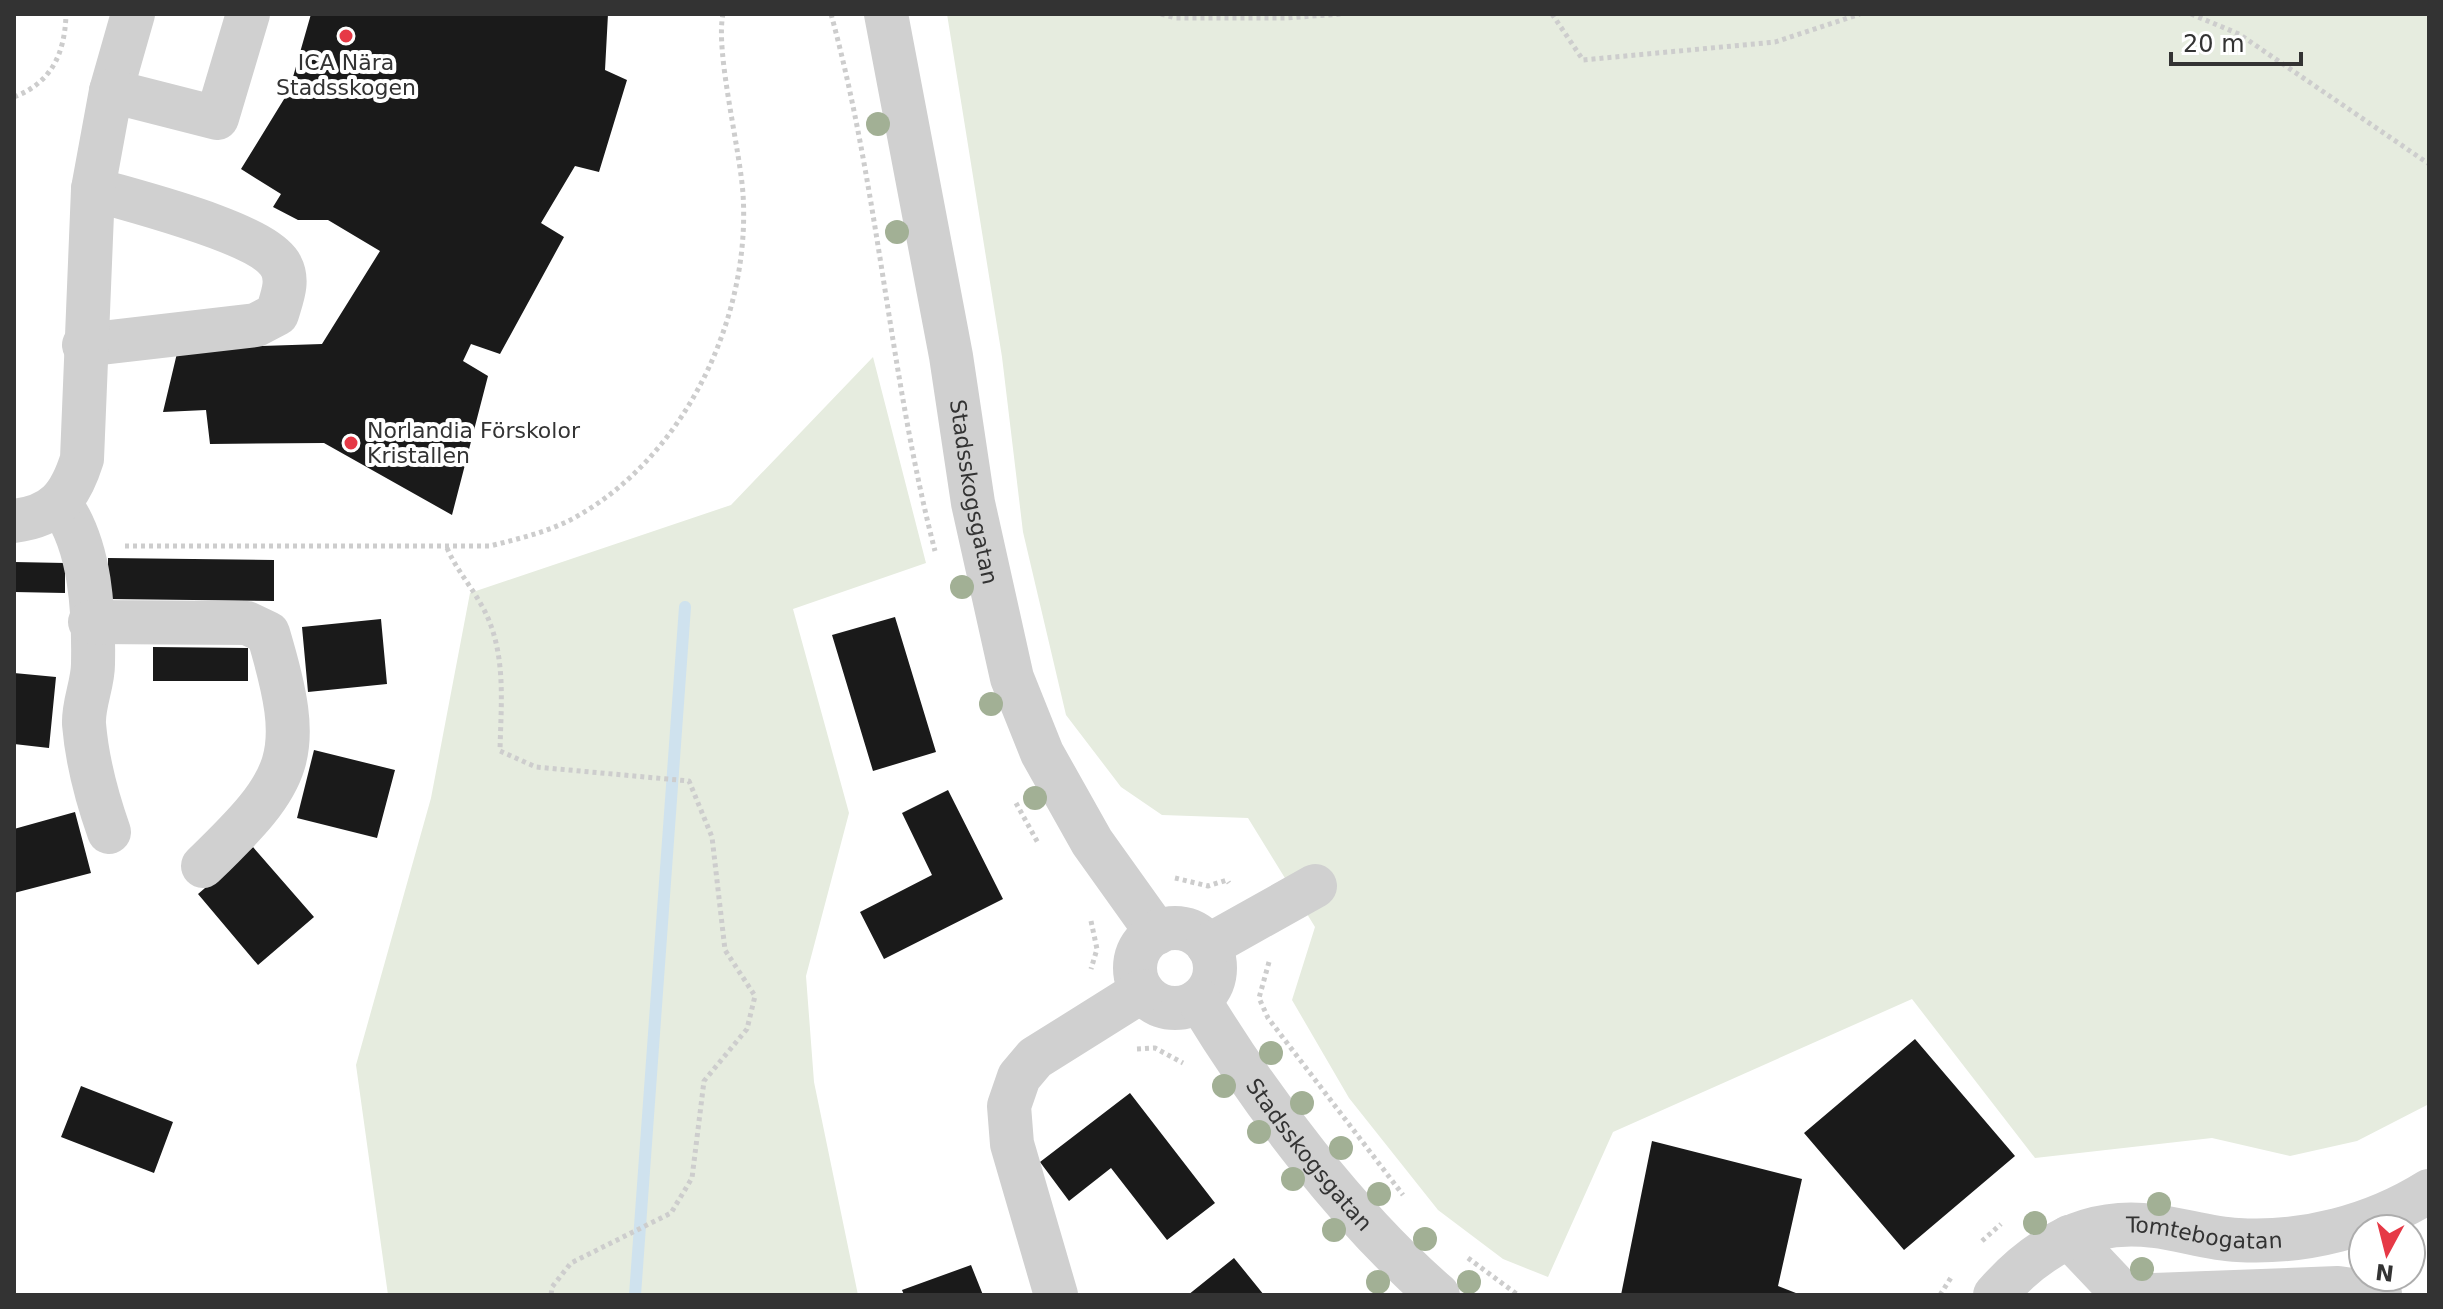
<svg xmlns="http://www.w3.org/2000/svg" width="2443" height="1309" viewBox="0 0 2443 1309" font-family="'DejaVu Sans',sans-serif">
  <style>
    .green { fill: #e6ecdf }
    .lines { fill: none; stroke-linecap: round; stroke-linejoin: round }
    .stream { stroke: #cfe2ee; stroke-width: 12 }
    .building { fill: #1a1a1a }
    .path { stroke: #cdcdcd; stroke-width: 5; stroke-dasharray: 4 4; stroke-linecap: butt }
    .minor { stroke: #d0d0d0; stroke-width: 44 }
    .tree { fill: #a2b095 }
    .poi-dot { fill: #e63946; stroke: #fff; stroke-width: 3 }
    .labels { text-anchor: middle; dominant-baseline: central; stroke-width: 8; stroke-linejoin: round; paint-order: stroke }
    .poi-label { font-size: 22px; fill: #333; stroke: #fff }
    .street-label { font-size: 22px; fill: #333; stroke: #fff }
  </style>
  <rect width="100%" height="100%" fill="#fff"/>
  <path class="green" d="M947,14H2429V1104L2357,1141L2290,1156L2212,1138L2035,1158L1912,999L1613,1132L1548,1277L1503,1259L1438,1210L1349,1098L1292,1000L1315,927L1248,818L1162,815L1121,787L1066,715L1023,532L1002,357Z
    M873,357L926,563L793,609L849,813L806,976L814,1082L858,1295H388L356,1065L431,798L470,593L731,505Z"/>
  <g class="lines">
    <path class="stream" d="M635,1295L685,607"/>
  </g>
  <path class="building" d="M311,14H608L605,70L627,80L599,172L575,166L541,223L564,237L500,354L471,344L463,361L488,376L452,515L324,443L210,444L206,410L163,412L178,349L322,344L380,251L328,220H298L273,207L281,194L241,169L289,91Z
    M108,558L274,560V601L108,599Z
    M14,562L65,563V593L14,592Z
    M895,617L936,752L873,771L832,635Z
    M381,619L387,684L308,692L302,627Z
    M153,647L248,648V681H153Z
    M14,673L56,677L49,748L14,744Z
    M314,750L395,770L377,838L297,818Z
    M948,790L1003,899L884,959L860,912L932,875L902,813Z
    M75,812L91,873L14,893V829Z
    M253,847L314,917L258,965L198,894Z
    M1915,1039L2015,1156L1904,1250L1804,1133Z
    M81,1086L173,1122L154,1173L61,1137Z
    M1130,1093L1215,1203L1167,1240L1111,1168L1069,1201L1040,1162Z
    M1652,1141L1802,1179L1778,1286L1801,1295H1621Z
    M1234,1258L1264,1295H1188Z
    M971,1265L983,1295H904L902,1290Z"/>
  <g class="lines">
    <path class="path" d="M831,14C879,189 889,374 935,551
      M1161,14L1176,18H1285L1342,14
      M1552,14L1583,60L1775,42L1860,14
      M2191,14L2239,34L2429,164
      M14,97C51,83 65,54 66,14
      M125,546H490C521,538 553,531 581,514C687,452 751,315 743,194C740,149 715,51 723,14
      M447,548C456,569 471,586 482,606C507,651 501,701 500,751L536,767L689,781L712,837L725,950L755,996L747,1029L704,1081L692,1178L671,1213L571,1263L552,1287L551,1295
      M1016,803L1038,843
      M1175,878L1208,886L1227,880L1229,883
      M1091,921L1097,949L1091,969
      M1269,962L1259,998L1268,1018L1403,1195
      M1137,1049L1155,1048L1183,1063
      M1982,1241L2001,1224
      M1468,1258L1518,1295
      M1940,1295L1952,1276"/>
    <g class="minor">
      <path id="s1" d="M886,14L951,356L973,503L1012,678L1042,753L1092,842L1157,933"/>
      <path d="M111,91L133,14"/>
      <path d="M84,345L256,325L277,314C282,297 289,281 281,266C263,232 132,201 93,189"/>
      <path d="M61,505C91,547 94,612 93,664C93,684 83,704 84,724C87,760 97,798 109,832"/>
      <path d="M14,521C55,516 70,497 82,459L93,189L111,91L217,118L248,14"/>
      <path d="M90,622L247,623L268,633C305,757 294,778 203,866"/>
      <circle cx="1175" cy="968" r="40"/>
      <path d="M1208,946L1315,886"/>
      <path id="s2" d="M1199,1000C1260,1101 1349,1218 1438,1295"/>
      <path d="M2069,1237L2124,1295"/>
      <path d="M1056,1295L1012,1144L1009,1106L1019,1077L1035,1058L1142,991"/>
      <path id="s3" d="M1995,1295C2037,1247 2088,1217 2154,1226C2182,1229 2209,1239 2238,1240C2304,1244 2373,1226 2429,1191"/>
      <path d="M2154,1295L2338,1288L2380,1294"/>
    </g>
  </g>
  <g class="tree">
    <circle cx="878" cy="124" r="12"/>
    <circle cx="897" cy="232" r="12"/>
    <circle cx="962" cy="587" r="12"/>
    <circle cx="991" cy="704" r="12"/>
    <circle cx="1035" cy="798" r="12"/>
    <circle cx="1271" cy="1053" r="12"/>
    <circle cx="1224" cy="1086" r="12"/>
    <circle cx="1302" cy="1103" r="12"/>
    <circle cx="1259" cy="1132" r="12"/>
    <circle cx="1341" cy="1148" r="12"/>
    <circle cx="1293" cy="1179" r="12"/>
    <circle cx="1379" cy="1194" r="12"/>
    <circle cx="2159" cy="1204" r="12"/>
    <circle cx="2035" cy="1223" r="12"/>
    <circle cx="1334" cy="1230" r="12"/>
    <circle cx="1425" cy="1239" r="12"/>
    <circle cx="2142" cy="1269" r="12"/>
    <circle cx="1378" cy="1282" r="12"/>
    <circle cx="1469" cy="1282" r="12"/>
  </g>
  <g class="poi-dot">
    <circle cx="346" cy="36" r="8"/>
    <circle cx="351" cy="443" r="8"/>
  </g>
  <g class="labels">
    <g class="poi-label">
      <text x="346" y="62">ICA Nära<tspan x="346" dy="25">Stadsskogen</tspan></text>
      <text x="367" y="430" text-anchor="start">Norlandia Förskolor<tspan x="367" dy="25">Kristallen</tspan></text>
    </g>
    <g class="street-label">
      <text stroke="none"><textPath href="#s1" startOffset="486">Stadsskogsgatan</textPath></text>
      <text stroke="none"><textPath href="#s2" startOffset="190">Stadsskogsgatan</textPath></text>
      <text stroke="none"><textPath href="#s3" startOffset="232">Tomtebogatan</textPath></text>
    </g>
  </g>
  <rect width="2443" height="1309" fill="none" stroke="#333333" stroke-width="32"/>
  <g transform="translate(2387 1253) rotate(187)"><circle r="38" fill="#ffffff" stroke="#adadad" stroke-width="2"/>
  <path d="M0-6L14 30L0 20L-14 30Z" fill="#e63946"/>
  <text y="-12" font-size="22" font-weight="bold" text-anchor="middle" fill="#333333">N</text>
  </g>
  <path d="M2171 52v12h130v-12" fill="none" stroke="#333333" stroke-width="4"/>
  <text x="2183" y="52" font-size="24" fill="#333333" stroke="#ffffff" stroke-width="6" paint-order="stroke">20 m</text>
</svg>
